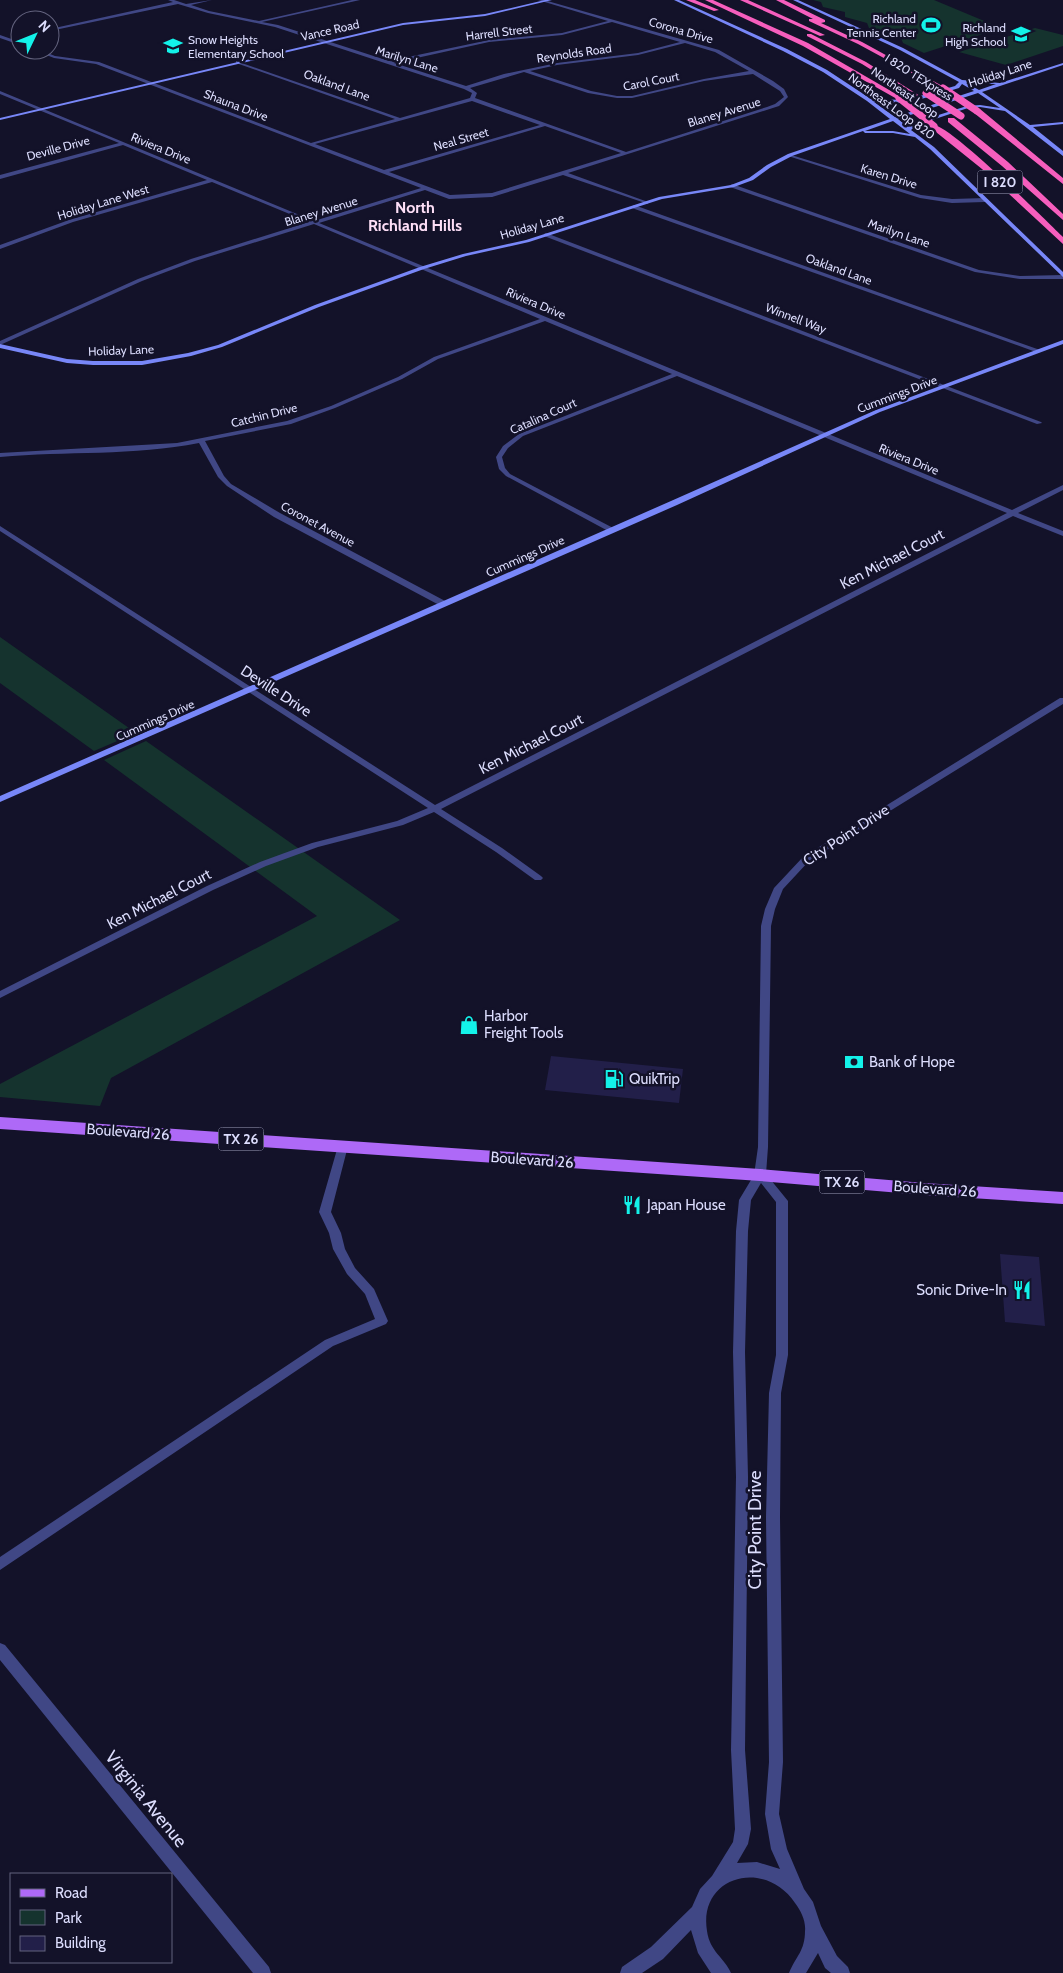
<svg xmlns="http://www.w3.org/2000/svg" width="1063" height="1973" viewBox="0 0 1063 1973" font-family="Cabin,sans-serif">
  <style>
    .green { fill: #15332e }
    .building { fill: #221f49 }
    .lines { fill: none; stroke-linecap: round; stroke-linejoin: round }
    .street { fill: #404785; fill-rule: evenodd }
    .secondary { fill: #7887f8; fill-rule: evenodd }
    .primary { fill: #ae69f7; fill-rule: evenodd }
    .highway { fill: #f65ebd; fill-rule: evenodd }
    .highway-bridge { stroke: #f65ebd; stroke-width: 7 }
    .labels { text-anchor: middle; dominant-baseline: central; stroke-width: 5; stroke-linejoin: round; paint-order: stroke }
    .far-poi-label { font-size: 12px; fill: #dcddfd; stroke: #131229; text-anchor: end }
    .far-street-label { font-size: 12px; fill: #dcddfd; stroke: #131229 }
    .shield { fill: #131229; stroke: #a0a0bd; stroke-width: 1 }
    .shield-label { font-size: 14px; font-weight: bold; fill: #dcddfd }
    .street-label { font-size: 15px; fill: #dcddfd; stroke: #131229 }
    .poi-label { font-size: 15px; fill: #dcddfd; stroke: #131229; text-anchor: start }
    .far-district-label { font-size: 16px; font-weight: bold; fill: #fddef6; stroke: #131229 }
    .near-street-label { font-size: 18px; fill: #dcddfd; stroke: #131229 }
  </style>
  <rect width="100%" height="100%" fill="#131229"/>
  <path class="green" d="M813,0H934L1001,28L924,53L903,43L900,36L869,28L867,23L845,17V12L823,7L821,2Z
    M1035,28L1063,35V46L1006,65L959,52Z
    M0,637L136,733L94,751L0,683Z
    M146,741L400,920L111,1078L100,1106L0,1097V1084L317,916L104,760Z"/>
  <path class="building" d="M551,1056L683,1069L679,1103L545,1090Z
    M1000,1254L1039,1257L1045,1326L1005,1322Z"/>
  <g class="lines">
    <path class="street" d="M168,0H174L186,4L212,0L191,5L209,11L259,21L352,0H360L262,22L278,25L389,61L489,40L562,33L608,21L538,0H544L719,50L773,81L784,89L788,97L779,106L568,173L648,202V204L563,175L492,197L449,199L425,190L319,223L1012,510L1063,485V490L1018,513L1063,531V536L1013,516L441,809L502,848L541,876L543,878L541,880H535L496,852L434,812L403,825L318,847L266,866L213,890L0,998V991L207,886L260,862L312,843L397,821L428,808L0,531V526L435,805L1007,513L677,376L523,436L508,448L502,457L505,468L510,474L617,530L610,532L506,476L499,469L496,457L503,446L519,434L672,374L545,321L438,359L402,379L335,408L291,424L205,441L224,476L231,484L280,513L447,602V606H441L274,517L227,486L218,477L199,443C134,456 66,451 0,457V453L177,443L287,421L331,406L398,377L434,357L540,319L314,224L195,261L142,281L0,345V341L138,279L191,259L309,222L212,182L73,222L0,249V245L69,220L207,180L123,145L0,179V175L119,143L0,94V91L314,221L421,188L96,64L54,58L34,50H40L55,56L99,62L311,143L395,119L236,63V61L400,118L470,98L472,93L464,89L275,27L208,13L178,4L50,31V29L173,2ZM612,22L680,42L638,53L557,63L504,74L466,86L394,63L489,42L562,35ZM685,43L715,52L749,71L704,79L632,96H617L591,91L530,71L557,65L638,55ZM524,72L588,93L617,98H632L704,81L753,74L780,91L784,97L775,104L767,107L626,152L475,98L477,93L470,88ZM472,101L540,125L384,170L315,144ZM545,126L621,153L492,193L450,195L389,172Z
      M0,35L20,42V45L0,38Z
      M788,154L921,195L952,199L985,198L988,200L985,202L952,203L920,198L788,156Z
      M732,184L979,270L1020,276L1063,275V279H1020L975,272L730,187L729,186Z
      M634,205L1040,350L1041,351L1036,352L632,208L631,207Z
      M546,233L1041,422L1042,423L1037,424L544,236V234Z
      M1060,698H1063V704L809,861L783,889L775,909L771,926L768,1147L766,1174L788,1201V1355L781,1393L780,1517L783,1762L779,1814L787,1849L804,1889L813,1902L821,1926L837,1956L848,1967L850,1973H831L825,1968L818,1953L806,1973H789C796,1956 805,1951 805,1931C806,1921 801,1911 795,1903C765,1858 698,1876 707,1931C710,1952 724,1957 731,1973H711L698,1953L691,1930L663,1959L642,1973H620L622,1967L651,1947L692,1907L700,1889L712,1876L733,1842L735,1829L731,1750L736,1477L733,1352L736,1231L739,1200L754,1175L758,1147L761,926L765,909L774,888L803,857ZM761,1183L776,1202V1355L769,1393L766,1517L769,1762L765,1814L771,1849L780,1869L757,1862L737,1863L748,1844L751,1829L745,1750L748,1477L745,1352L748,1231L751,1200Z
      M343,1142L347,1143L348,1146L331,1212L341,1233L345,1249L355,1268L374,1289L388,1321L386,1324L333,1346L0,1570V1557L325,1340L375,1319L365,1294L347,1274L333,1249L329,1233L319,1212L338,1146L339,1143Z
      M0,1643L5,1645L269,1967L271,1973H253L0,1660Z"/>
    <path class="secondary" d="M545,0H552L485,16L403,25L0,120V118L403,23L485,14Z
      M674,0H679L787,49L827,70L871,99L906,100L955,86L959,82L900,50L793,0H798L903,48L962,80L1000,83L1063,63V65L982,92L1030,125L1063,122V124L1033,127L1063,151V156L1005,111L980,107L968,108L917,125L911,130L934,147L1063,272V277L930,149L915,137L893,133H865L863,131L792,156L771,167L753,180L734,187L662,199L529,242L466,256L424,269L319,307L222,347L191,356L142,365H93L67,363L0,348V344L67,359L93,361H142L188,353L218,345L315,305L420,267L463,254L526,240L659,197L731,185L749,178L767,165L788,154L890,119L867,101L823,72L783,51ZM966,83L996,84L979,90ZM962,84L974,91L895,117L874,102C904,106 930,97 959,88ZM978,93L1000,108L980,105L967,106L913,123L908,127L898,119ZM893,121L910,134L893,131H865Z
      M1063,340V344L880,412L677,505L0,802V796L671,501L876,410Z"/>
    <path class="primary" d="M0,1117L760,1169L924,1183L1063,1192V1204L924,1195L760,1181L0,1129Z"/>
    <path class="highway" d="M686,0H695L719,10L714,11Z
      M705,0H713L808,43L903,98L897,99L803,46Z
      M740,0H748L825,35L820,36Z
      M776,0H784L825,20V22L821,23L862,42L946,88L941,89L858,44L809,21V19H813Z
      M807,34H811L866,62L920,96L915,97L862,64L807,36Z
      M974,109H980L1063,178V184L974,113Z
      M948,118H954L1008,162L1063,214V220L1002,166L948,122Z
      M931,124C949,123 1045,220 1063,237V244L982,169L931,128Z"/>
    <path class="highway-bridge" d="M943,88L977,111
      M926,93L961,116
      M899,98L934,126"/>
  </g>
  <defs>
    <g id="stadium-bare" transform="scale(1.5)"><path d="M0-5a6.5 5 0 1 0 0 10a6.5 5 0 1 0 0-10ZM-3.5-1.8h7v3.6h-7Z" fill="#13f2e9" stroke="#131229" stroke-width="2.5" paint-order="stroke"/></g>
    <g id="school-bare" transform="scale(1.5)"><path d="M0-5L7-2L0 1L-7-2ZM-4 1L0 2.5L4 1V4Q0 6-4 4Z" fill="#13f2e9" stroke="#131229" stroke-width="2.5" paint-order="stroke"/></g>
    <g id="shop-bare" transform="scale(1.5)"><path d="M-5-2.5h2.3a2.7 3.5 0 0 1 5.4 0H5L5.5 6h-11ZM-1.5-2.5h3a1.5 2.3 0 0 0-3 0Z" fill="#13f2e9" stroke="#131229" stroke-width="2.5" paint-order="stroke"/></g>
    <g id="bank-bare" transform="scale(1.5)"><path d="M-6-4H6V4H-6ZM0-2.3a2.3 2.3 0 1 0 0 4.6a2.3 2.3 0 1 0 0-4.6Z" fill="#13f2e9" stroke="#131229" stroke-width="2.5" paint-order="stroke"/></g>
    <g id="fuel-bare" transform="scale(1.5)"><path d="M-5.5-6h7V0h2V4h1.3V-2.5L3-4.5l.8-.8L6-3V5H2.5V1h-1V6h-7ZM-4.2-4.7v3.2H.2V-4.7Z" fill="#13f2e9" stroke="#131229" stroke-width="2.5" paint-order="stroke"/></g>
    <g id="restaurant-bare" transform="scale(1.5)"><path d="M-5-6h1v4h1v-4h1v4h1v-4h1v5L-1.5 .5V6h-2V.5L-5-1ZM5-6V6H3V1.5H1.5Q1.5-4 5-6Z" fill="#13f2e9" stroke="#131229" stroke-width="2.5" paint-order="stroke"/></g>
  </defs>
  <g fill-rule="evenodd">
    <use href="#stadium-bare" x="931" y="25"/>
    <use href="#school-bare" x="1021" y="34"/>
    <use href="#school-bare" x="173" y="46"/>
    <use href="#shop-bare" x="469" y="1025"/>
    <use href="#bank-bare" x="854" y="1062"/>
    <use href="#fuel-bare" x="614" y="1079"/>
    <use href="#restaurant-bare" x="632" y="1205"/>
    <use href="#restaurant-bare" x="1022" y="1290"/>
  </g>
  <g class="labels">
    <g class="far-poi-label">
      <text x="916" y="18">Richland<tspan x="916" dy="14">Tennis Center</tspan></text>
      <text x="1006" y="27">Richland<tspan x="1006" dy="14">High School</tspan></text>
      <text x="188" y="39" text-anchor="start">Snow Heights<tspan x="188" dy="14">Elementary School</tspan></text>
    </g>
    <g class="far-street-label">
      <text transform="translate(330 30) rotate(-13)">Vance Road</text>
      <text transform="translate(681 30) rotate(16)">Corona Drive</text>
      <text transform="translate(499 32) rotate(-7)">Harrell Street</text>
      <text transform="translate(574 53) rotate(-8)">Reynolds Road</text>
      <text transform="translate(407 59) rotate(17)">Marilyn Lane</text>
      <text transform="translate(1000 73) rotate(-18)">Holiday Lane</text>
      <text transform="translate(919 77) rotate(32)">I 820 TEXpress</text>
      <text transform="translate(651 81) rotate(-11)">Carol Court</text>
      <text transform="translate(337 85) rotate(20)">Oakland Lane</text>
      <text transform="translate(905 92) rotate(35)">Northeast Loop</text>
      <text transform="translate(236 105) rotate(21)">Shauna Drive</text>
      <text transform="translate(892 106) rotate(36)">Northeast Loop 820</text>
      <text transform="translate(724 112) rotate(-17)">Blaney Avenue</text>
      <text transform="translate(461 139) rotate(-16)">Neal Street</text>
      <text transform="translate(58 148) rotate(-15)">Deville Drive</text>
      <text transform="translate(161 148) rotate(22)">Riviera Drive</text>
      <text transform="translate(889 176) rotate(17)">Karen Drive</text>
      <text transform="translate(103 202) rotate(-17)">Holiday Lane West</text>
      <text transform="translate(321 211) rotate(-17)">Blaney Avenue</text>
      <text transform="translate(532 226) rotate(-16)">Holiday Lane</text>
      <text transform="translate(899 233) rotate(19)">Marilyn Lane</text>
      <text transform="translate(839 269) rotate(20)">Oakland Lane</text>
      <text transform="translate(536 303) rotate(23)">Riviera Drive</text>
      <text transform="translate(796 318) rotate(21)">Winnell Way</text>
      <text transform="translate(121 350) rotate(-2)">Holiday Lane</text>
      <text transform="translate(897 394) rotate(-21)">Cummings Drive</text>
      <text transform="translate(264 415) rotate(-14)">Catchin Drive</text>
      <text transform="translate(543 416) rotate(-24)">Catalina Court</text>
      <text transform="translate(909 459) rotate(22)">Riviera Drive</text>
      <text transform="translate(318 524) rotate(28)">Coronet Avenue</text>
      <text transform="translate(525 556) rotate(-24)">Cummings Drive</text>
      <text transform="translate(155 720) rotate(-24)">Cummings Drive</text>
    </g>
    <g class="shield">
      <rect x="977.5" y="170.5" width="45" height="23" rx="4"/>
      <rect x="218.5" y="1127.5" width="45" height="23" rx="4"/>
      <rect x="819.5" y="1170.5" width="45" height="23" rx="4"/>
    </g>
    <g class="shield-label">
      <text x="1000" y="182">I 820</text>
      <text x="241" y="1139">TX 26</text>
      <text x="842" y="1182">TX 26</text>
    </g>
    <g class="street-label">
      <text transform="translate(892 559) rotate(-27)">Ken Michael Court</text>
      <text transform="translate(276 691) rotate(33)">Deville Drive</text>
      <text transform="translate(531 744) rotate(-27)">Ken Michael Court</text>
      <text transform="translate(846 835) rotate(-33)">City Point Drive</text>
      <text transform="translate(159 899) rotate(-27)">Ken Michael Court</text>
      <text transform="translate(128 1132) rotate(4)">Boulevard 26</text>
      <text transform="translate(532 1160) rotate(4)">Boulevard 26</text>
      <text transform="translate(935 1189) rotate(4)">Boulevard 26</text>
    </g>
    <g class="poi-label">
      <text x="484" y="1016">Harbor<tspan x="484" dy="17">Freight Tools</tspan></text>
      <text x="869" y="1062">Bank of Hope</text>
      <text x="629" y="1079">QuikTrip</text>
      <text x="647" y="1205">Japan House</text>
      <text x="1007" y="1290" text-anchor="end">Sonic Drive-In</text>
    </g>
    <g class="far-district-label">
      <text x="415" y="207">North<tspan x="415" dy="18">Richland Hills</tspan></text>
    </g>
    <g class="near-street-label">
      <text transform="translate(755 1530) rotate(-90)">City Point Drive</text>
      <text transform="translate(146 1799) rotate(51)">Virginia Avenue</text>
    </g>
  </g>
  <rect x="10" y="1873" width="162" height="90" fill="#131229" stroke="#63637e"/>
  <rect x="20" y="1889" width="25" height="8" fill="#ae69f7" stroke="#63637e"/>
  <text x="55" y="1898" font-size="15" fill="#dcddfd">Road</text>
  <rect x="20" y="1910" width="25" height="15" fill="#15332e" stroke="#63637e"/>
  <text x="55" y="1923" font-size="15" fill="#dcddfd">Park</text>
  <rect x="20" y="1936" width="25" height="15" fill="#221f49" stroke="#63637e"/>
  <text x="55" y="1948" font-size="15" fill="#dcddfd">Building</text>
  <g transform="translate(35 35) rotate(47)"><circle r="24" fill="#131229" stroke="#63637e"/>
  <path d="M0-4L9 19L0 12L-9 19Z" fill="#13f2e9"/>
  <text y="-8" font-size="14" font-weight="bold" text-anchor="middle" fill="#dcddfd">N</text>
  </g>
</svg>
